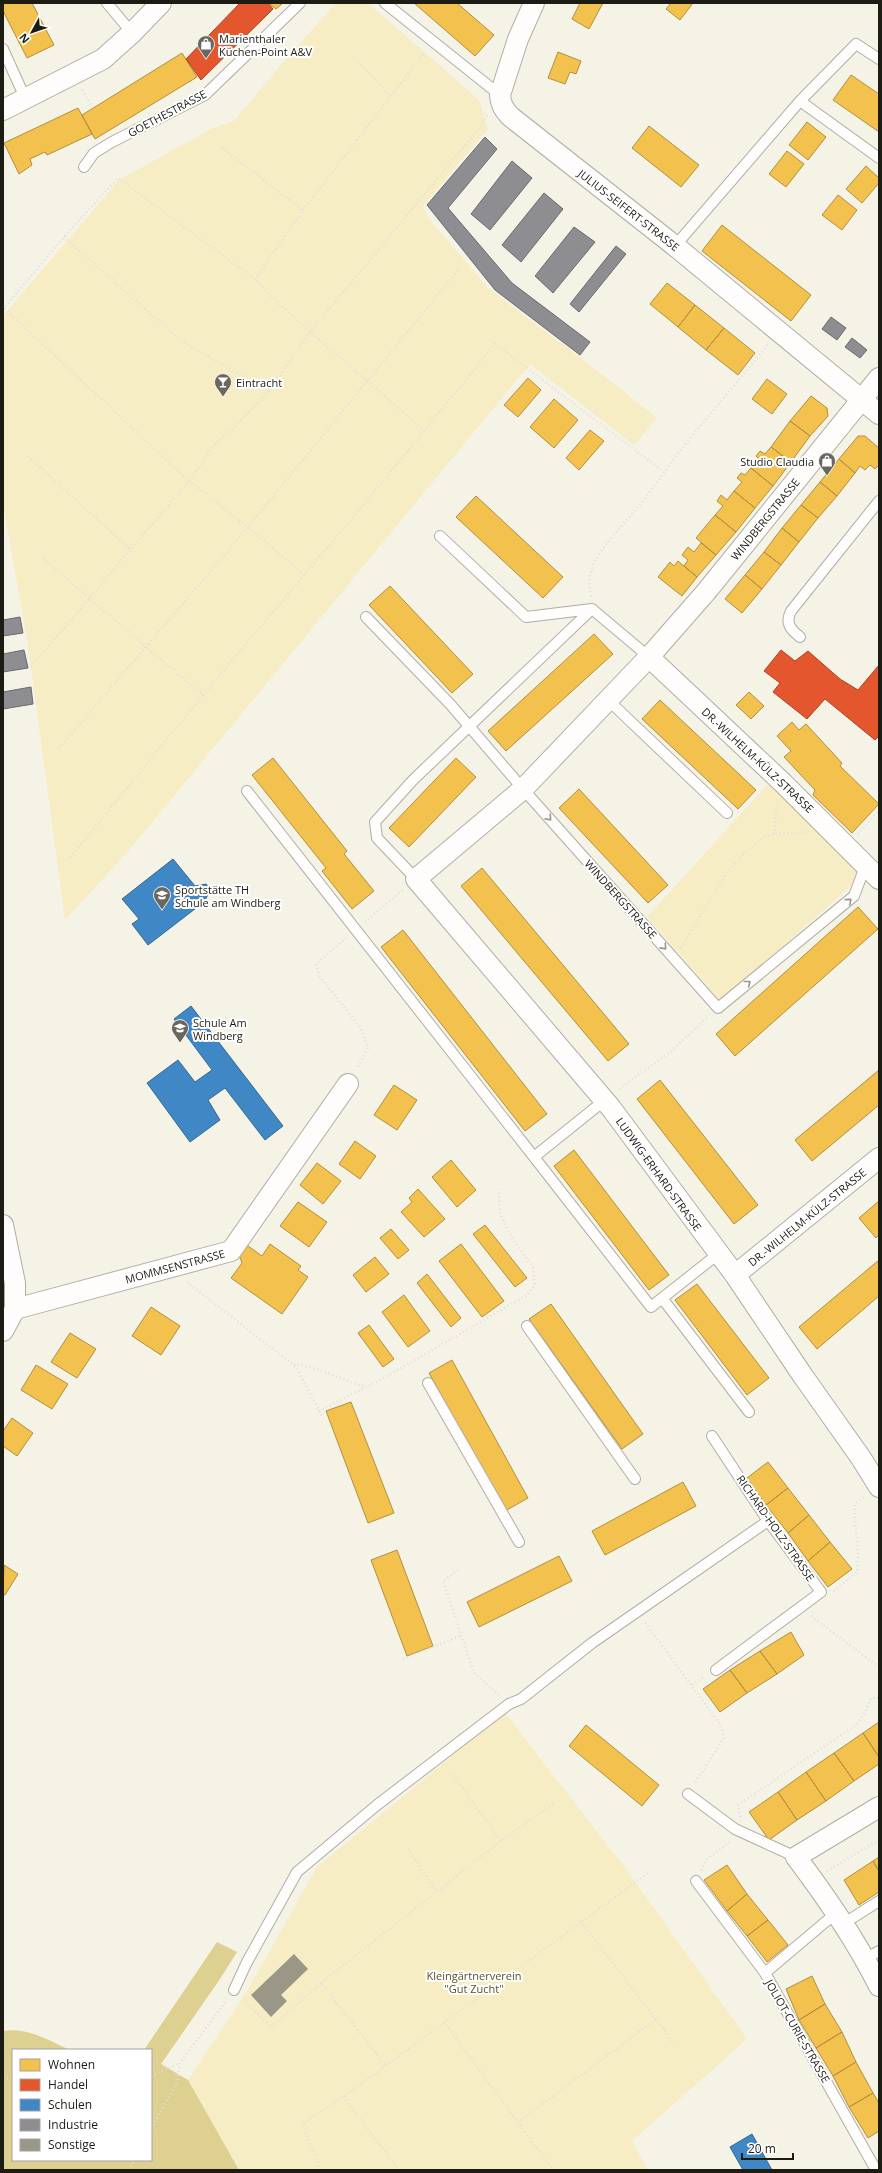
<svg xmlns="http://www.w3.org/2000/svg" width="882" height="2173" viewBox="0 0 882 2173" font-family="'Open Sans',sans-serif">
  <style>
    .green { fill: #f6edc4 }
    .forest { fill: #ddd090 }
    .homes { fill: #f2c14e; stroke: #b2903d }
    .shops { fill: #e4572e; stroke: #a84526 }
    .schools { fill: #3f88c5; stroke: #356890 }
    .industry { fill: #8d8d92; stroke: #6b6b6c }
    .building { fill: #9a9787 }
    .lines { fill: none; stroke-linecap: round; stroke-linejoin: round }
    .lane-casing { stroke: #b0aea5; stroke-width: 12 }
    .street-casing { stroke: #b0aea5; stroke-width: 22 }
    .path { stroke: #e0dfdc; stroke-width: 2.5; stroke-dasharray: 1 3; stroke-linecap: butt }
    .lane { stroke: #fefdfb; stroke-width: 10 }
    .street { stroke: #fefdfb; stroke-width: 20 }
    .oneway { stroke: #999893 }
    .labels { text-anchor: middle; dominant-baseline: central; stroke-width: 4; stroke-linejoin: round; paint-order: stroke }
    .poi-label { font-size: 11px; fill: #1d1c14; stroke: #fff; text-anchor: start }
    .street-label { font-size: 11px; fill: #1d1c14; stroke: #fff }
    .park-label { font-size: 11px; fill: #5b5227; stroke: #fff }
  </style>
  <rect width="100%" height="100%" fill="#f5f2e6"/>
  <path class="green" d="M336,3H368L479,100L488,129L423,206L429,219L488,288L616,385L657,418L634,445L530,364L130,849L65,920L28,645L3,503V316L119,180L213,128L234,121L285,60Z
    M768,784L856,867L858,875L853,884L721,1001L647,917Z
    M505,1713L626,1869L747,2039L632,2141L648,2170H239L188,2080L247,1991L317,1867Z"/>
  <path class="forest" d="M217,1942L237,1952L220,1979L161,2064L188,2080L239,2170H3V2031C27,2027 48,2040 70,2050H13V2160H151V2050H144Z"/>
  <path class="homes" d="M3,3H32L54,45L27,58L3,11Z
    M268,3H283L276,9Z
    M414,3H457L494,35L475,56Z
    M580,3H603L589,29L572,19Z
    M671,3H693L680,20L666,9Z
    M558,52L581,61L576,74L570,72L565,84L548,78Z
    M182,53L197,77L95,139L82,115Z
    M851,75L879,94V132L833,100Z
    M78,108L92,134L47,155L45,152L30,159L32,165L19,174L4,143Z
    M807,122L826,137L808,160L789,145Z
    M649,126L699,165L681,187L632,148Z
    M787,151L804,164L786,187L769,174Z
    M866,166L879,178V183L862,203L846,189Z
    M838,195L857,210L842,230L822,215Z
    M722,225L811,295L791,321L702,251Z
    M667,283L695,305L678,327L650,304Z
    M695,305L724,328L706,350L678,327Z
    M724,328L755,353L738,375L706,350Z
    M528,378L541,390L518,417L504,405Z
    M767,379L787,394L772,414L752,399Z
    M811,396L827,408L828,416L810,436L790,421Z
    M554,399L578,420L554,448L530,427Z
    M790,421L810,436L791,462L771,447Z
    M590,430L604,441L579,470L566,458Z
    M858,436H865L879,448V465L875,469L870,465L865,470L860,466L855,473L839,459Z
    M771,447L791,462L773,486L751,468L758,458L756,456L760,451L765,454Z
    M839,459L855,473L837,496L820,482Z
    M751,468L773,486L755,508L734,491L742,482L737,478L741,473L745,475Z
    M820,482L837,496L818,518L801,505Z
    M734,491L755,508L736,532L715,515L723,506L717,501L721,495L727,500Z
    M476,496L563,577L543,598L456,517Z
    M801,505L818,518L799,542L782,528Z
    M715,515L736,532L716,555L696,538Z
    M782,528L799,542L781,565L764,552Z
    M701,543L716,555L697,577L684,566L688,560L682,555L688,547L694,552Z
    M764,552L781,565L762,589L745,575Z
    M678,561L697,577L682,596L658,577L670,562L674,566Z
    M745,575L762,589L742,613L725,599Z
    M390,586L473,674L452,693L369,605Z
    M594,634L613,654L506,751L488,731Z
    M749,692L764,706L751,719L736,705Z
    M660,700L756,790L738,809L642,719Z
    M792,722L799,730L806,724L842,763L840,766L879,804L852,833L813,795L815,790L784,757L791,751L777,736Z
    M273,758L347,851L344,854L374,891L352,909L322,871L326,868L252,775Z
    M456,758L476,777L409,847L389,828Z
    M579,789L668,885L648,903L559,808Z
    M482,868L629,1044L608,1061L461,886Z
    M858,907L878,929L735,1056L716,1034Z
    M403,930L547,1114L525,1131L381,947Z
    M879,1070V1105L812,1161L795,1140Z
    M660,1080L758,1205L734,1224L637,1099Z
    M394,1085L417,1100L397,1130L374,1115Z
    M355,1141L376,1156L360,1179L339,1164Z
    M574,1150L669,1275L649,1290L554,1166Z
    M451,1160L476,1190L457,1207L432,1177Z
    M317,1163L341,1181L323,1204L300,1185Z
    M418,1189L445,1219L424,1237L401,1212L412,1202L409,1198Z
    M879,1201V1235L876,1238L859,1218Z
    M298,1202L327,1222L309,1247L280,1226Z
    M485,1225L527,1278L515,1287L473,1234Z
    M391,1229L409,1250L398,1259L380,1238Z
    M244,1243L262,1256L270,1244L301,1266L298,1270L308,1277L282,1314L231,1278L242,1263L238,1252Z
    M461,1244L504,1301L482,1317L439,1261Z
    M375,1257L389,1274L366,1292L353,1275Z
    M879,1260V1296L817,1349L799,1327Z
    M427,1274L461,1318L451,1327L417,1283Z
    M697,1284L769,1378L747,1395L675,1300Z
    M404,1295L430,1331L408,1347L382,1312Z
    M551,1304L643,1434L622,1449L529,1319Z
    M151,1307L180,1326L161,1355L132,1336Z
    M369,1325L394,1359L383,1367L358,1333Z
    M70,1333L96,1349L77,1378L51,1362Z
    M452,1360L528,1498L505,1511L429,1373Z
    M36,1365L68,1384L52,1409L21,1390Z
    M351,1402L394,1513L368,1523L326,1411Z
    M12,1418L33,1433L17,1456L3,1446V1431Z
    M768,1462L788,1488L766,1505L747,1478Z
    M683,1482L696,1506L605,1555L592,1531Z
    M788,1488L809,1515L788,1533L766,1505Z
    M809,1515L830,1542L808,1561L788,1533Z
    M830,1542L852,1569L828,1587L808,1561Z
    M397,1550L433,1646L407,1656L371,1560Z
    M559,1556L572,1581L479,1627L467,1602Z
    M4,1565L18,1574L5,1595L3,1594Z
    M791,1632L804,1655L777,1674L760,1651Z
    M760,1651L777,1674L747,1693L730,1670Z
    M730,1670L747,1693L720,1712L703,1689Z
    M879,1722V1757L863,1733Z
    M586,1725L659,1785L642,1806L569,1746Z
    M863,1733L879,1757V1764L854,1781L834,1753Z
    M834,1753L854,1781L826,1801L806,1772Z
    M806,1772L826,1801L797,1820L778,1792Z
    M778,1792L797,1820L769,1840L749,1812Z
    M879,1857V1871L873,1861Z
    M873,1861L879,1871V1892L859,1905L844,1880Z
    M727,1865L747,1894L727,1911L704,1880Z
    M747,1894L768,1920L747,1936L727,1911Z
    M768,1920L788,1945L767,1962L747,1936Z
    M812,1976L825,2004L799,2020L786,1989Z
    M825,2004L842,2032L816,2048L799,2020Z
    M842,2032L856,2062L833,2076L816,2048Z
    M856,2062L873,2093L849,2107L833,2076Z
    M873,2093L879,2103V2131L868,2138L849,2107Z"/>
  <path class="shops" d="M240,3H268L273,9L201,80L186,59Z
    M781,650L795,661L808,651L840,679L858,690L879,665V736L875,740L825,699L807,719L773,692L780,683L764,671Z"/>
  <path class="schools" d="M173,859L195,886L206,884L211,889L204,902L148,945L132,924L139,919L122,899Z
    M191,1006L283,1126L265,1140L225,1088L208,1100L220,1120L190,1142L147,1083L178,1060L195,1082L212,1070L174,1019Z
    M752,2134L772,2170H743L730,2147Z"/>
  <path class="industry" d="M485,137L497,149L448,208L512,283L590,342L580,355L495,290L427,205Z
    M512,161L532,178L490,230L471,214Z
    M544,193L563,209L521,262L502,245Z
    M574,227L595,242L553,293L535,276Z
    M616,246L626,254L579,312L570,304Z
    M831,317L846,328L837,340L822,329Z
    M852,338L867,350L860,358L845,347Z
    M20,617L23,633L3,636V620Z
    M24,650L28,668L3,672V654Z
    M31,687L33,704L3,709V692Z"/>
  <path class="building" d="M294,1954L308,1969L281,1995L287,2001L271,2017L251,1995Z"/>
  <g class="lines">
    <g class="lane-casing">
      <path id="lane" d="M107,3L132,33
        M385,3L500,95
        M3,49L26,100
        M800,101L856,44L879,59
        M84,167L94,153L112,142L205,95L300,3
        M675,246L800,101L879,158
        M440,536L526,617L592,609L649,657
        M366,617L450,704L523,789L718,1008L854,896L866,864
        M800,637C790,629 785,623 791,611L879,501
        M608,700L727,813
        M247,791L534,1157L605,1100
        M416,879L377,838L375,822L413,780L592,609
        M534,1157L651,1307L718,1254
        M662,1298L749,1412
        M527,1326L635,1479
        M428,1383L519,1542
        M712,1436L768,1521L821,1592L716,1670
        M688,1794L735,1829L796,1857
        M696,1881L765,1973
        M836,1913L765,1973L876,2170
        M843,1924L879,1901
        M865,1959L879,1951
        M234,1990L247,1962L297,1872L377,1805L509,1704L521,1699L592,1643L768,1521"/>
    </g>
    <g class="street-casing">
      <path id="street" d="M534,3L518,39L500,95C501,105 504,110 511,117L675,246L879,414
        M3,110L103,59L132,33L161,3
        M879,378L706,592L649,657L523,789L416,879L611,1108L735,1275L803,1376L861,1458L879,1487
        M649,657L783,783L879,879
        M3,1225L15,1283V1309L3,1331
        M735,1275L879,1158
        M15,1309L231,1251L348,1084
        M879,1807L796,1857C827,1898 856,1940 879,1986"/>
    </g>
    <path class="path" d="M352,56L391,96
      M82,90L93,108
      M222,148L303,210
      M64,237L181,341L269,391
      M255,279L303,210L425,52
      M28,456L130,549
      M43,558L146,647L248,527L459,269
      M304,575L248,527L189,481L4,308L64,237L118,178L255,279L278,303L423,430
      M591,596L589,579L594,562L606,544L643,501L682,448L768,345
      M31,667L189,481L214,445L234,428L269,391L310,332L477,131L488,114
      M203,695L365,503L495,344L664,472
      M59,748L146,647L203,695L69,859
      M774,834L777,802
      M858,834L879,810
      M365,922L403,890
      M346,938L316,964L320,977L361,1028L368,1048L357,1068
      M681,948L727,872L745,853L764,837L774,834L806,832
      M619,1089L670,1052L708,1017
      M187,1282L296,1367L322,1416
      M294,1364L311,1367L365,1387
      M319,1411L382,1379L527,1295L535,1285L533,1268L511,1236L500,1214L499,1189
      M458,1570L443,1581L474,1673L500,1696
      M834,1591L857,1572C860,1549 854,1527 855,1504L865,1497
      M811,1616L879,1667
      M645,1623L720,1724L724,1738L694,1784
      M403,1659L460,1636
      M692,1685L705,1676
      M453,1775L501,1841
      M740,1817L738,1805L856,1725L865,1713L871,1698H879
      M408,1849L437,1892
      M701,1870L707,1859L730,1842
      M827,1871L879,1840
      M580,1921L656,2019
      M321,1983L501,1841L553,1804
      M243,2000L272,2027L321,1983L385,2065
      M444,2022L553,2170
      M151,2076L180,2063
      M3,2078H13
      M343,2097L399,2170
      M517,2123L656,2019L674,2044
      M151,2129L178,2080L180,2063L227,2000
      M129,2170L134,2160
      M321,2170L302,2124L343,2097L648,1873"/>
    <use href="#lane" class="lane"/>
    <use href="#street" class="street"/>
  </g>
  <defs><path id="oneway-chevron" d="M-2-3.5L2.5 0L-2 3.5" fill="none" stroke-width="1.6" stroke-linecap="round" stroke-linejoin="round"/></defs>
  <g class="oneway">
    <use href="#oneway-chevron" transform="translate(549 818) rotate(48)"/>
    <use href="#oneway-chevron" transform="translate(849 901) rotate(-41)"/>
    <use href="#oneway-chevron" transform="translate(664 947) rotate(48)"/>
    <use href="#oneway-chevron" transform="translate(748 983) rotate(-39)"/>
  </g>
  <defs>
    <g id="shop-pin" transform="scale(0.9)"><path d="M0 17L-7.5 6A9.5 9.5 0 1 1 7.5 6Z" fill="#69675e" stroke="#fff"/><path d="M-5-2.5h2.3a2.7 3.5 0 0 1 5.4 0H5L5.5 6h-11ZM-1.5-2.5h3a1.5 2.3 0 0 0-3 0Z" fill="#fff"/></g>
    <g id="bar-pin" transform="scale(0.9)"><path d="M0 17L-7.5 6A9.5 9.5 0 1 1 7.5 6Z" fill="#69675e" stroke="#fff"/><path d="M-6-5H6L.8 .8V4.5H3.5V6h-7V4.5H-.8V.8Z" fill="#fff"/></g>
    <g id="school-pin" transform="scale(0.9)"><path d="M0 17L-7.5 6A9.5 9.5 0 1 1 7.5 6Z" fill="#69675e" stroke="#fff"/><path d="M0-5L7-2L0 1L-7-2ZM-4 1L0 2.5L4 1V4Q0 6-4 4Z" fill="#fff"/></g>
  </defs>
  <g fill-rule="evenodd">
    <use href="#shop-pin" x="206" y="44"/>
    <use href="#bar-pin" x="223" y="382"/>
    <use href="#shop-pin" x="827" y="461"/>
    <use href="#school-pin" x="162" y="895"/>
    <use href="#school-pin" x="180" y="1028"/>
  </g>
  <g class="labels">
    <g class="poi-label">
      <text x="219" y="38">Marienthaler<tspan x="219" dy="13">Küchen-Point A&amp;V</tspan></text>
      <text x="236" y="382">Eintracht</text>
      <text x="814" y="461" text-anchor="end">Studio Claudia</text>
      <text x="175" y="889">Sportstätte TH<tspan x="175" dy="13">Schule am Windberg</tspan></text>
      <text x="193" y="1022">Schule Am<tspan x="193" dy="13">Windberg</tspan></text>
    </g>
    <g class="street-label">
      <text transform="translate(167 113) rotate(-28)">GOETHESTRASSE</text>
      <text transform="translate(629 210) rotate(38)">JULIUS-SEIFERT-STRASSE</text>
      <text transform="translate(765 519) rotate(-51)">WINDBERGSTRASSE</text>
      <text transform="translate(758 760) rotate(43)">DR.-WILHELM-KÜLZ-STRASSE</text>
      <text transform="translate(621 899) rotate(48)">WINDBERGSTRASSE</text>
      <text transform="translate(659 1174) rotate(54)">LUDWIG-ERHARD-STRASSE</text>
      <text transform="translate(807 1217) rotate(-39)">DR.-WILHELM-KÜLZ-STRASSE</text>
      <text transform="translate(175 1266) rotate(-15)">MOMMSENSTRASSE</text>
      <text transform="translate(776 1528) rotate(55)">RICHARD-HOLZ-STRASSE</text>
      <text transform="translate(798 2031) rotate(60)">JOLIOT-CURIE-STRASSE</text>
    </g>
    <g class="park-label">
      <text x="474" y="1975">Kleingärtnerverein<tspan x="474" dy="13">"Gut Zucht"</tspan></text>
    </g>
  </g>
  <rect width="882" height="2173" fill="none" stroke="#1d1c14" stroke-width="8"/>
  <rect x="12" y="2049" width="140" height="112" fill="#ffffff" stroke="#a5a4a1"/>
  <rect x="20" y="2059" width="20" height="12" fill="#f2c14e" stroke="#a5a4a1"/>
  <text x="48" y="2069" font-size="12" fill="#1d1c14">Wohnen</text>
  <rect x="20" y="2079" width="20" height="12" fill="#e4572e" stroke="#a5a4a1"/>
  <text x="48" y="2089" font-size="12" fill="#1d1c14">Handel</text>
  <rect x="20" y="2099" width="20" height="12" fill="#3f88c5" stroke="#a5a4a1"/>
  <text x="48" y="2109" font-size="12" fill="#1d1c14">Schulen</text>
  <rect x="20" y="2119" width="20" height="12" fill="#8d8d92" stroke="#a5a4a1"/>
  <text x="48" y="2129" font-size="12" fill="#1d1c14">Industrie</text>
  <rect x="20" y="2139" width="20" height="12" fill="#9a9787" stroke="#a5a4a1"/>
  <text x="48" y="2149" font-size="12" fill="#1d1c14">Sonstige</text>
  <g transform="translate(32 32) rotate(230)" stroke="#ffffff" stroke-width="3" paint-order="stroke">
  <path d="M0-3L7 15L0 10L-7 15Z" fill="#1d1c14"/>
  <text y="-6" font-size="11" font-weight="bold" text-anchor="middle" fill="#1d1c14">N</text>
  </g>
  <path d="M742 2153v6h51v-6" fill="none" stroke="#1d1c14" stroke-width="2"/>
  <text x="748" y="2153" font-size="12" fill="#1d1c14" stroke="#ffffff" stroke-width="3" paint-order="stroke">20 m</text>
</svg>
